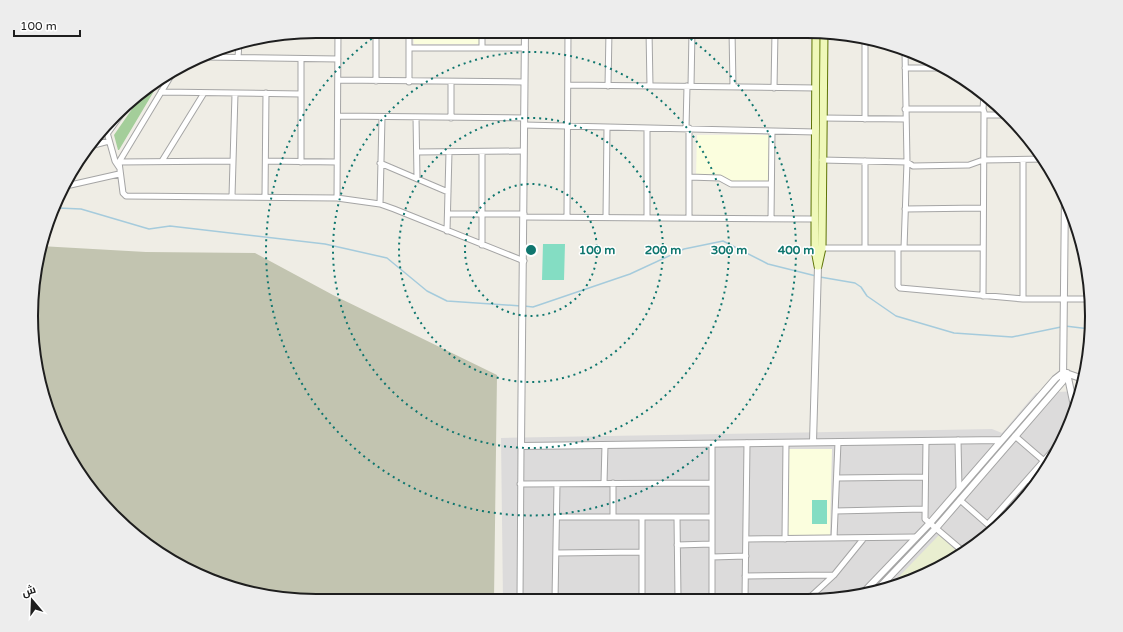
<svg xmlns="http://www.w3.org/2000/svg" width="1123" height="632" viewBox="0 0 1123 632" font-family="'Varela Round',Cairo,sans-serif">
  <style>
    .residential { fill: #dcdbdb }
    .education { fill: #fbfede }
    .construction { fill: #c2c4b0 }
    .farmland { fill: #e9eed0 }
    .forest { fill: #a4ce9a }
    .pitch { fill: #84ddc3 }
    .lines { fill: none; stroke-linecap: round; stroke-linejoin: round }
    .stream { stroke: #a5cbdc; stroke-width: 1.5 }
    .minor-casing { stroke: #a5a5a5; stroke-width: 7 }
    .tertiary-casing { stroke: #a5a5a5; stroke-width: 8 }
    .secondary-casing { stroke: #5e7406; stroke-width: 9 }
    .minor { stroke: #fff; stroke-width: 5 }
    .tertiary { stroke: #fff; stroke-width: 6 }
    .secondary { stroke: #eff8b9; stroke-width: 7 }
    .ring { fill: none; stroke: #0f766e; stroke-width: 2; stroke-dasharray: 2 4 }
    .rim { fill: none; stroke: #1e1e1e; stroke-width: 2 }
    .centre { fill: #0f766e; stroke: #fff; stroke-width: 2 }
    .ring-label { font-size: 12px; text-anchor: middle; font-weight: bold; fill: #0f766e; stroke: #fff; stroke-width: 3; stroke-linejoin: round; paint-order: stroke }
  </style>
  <rect width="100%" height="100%" fill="#efede5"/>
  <path class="residential" d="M1078,391L1080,394L1077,408L1054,459L1009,517L965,553L899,586L844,599L503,600L501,438L992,429L1002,433L1036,393Z"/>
  <path class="education" d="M413,31H479V44H414Z
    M697,135H769L768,181H732L723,176H696Z
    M787,449H832L830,536L786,535Z"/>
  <path class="construction" d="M40,246L146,252L255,253L333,295L497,375L494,600H298L225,586L173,563L102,504L53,425L32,334Z"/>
  <path class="farmland" d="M939,535L961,555L899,586L887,589Z"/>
  <path class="forest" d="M160,81L119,150H118L114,135L139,99L138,95L143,90Z"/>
  <path class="pitch" d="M543,244H565L564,280H542Z
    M812,500H827V524H812Z"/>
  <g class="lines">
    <path class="stream" d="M55,210L58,208L81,209L149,229L170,226L325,244L387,258L427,291L447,301L521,306
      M820,277L855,283L861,287L867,296L896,316L954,333L1012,337L1061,327
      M524,306L533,307L630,274L684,249L723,241L768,264L816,276
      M1065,326L1090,329"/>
    <g class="minor-casing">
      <path id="minor" d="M376,31V81
        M482,31V48
        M649,31L650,86
        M732,31L733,86
        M865,38V119
        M409,48H525
        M204,57L338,59
        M238,57L239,44
        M905,68H947
        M172,74L119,162L123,193L126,196L337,198L380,204L394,209L524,261
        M338,80L524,82
        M409,82V31
        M568,85L816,88
        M608,86L609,31
        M691,86L692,31
        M774,88L775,32
        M161,92L301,94
        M984,94L983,109L985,115H1008
        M905,109H983
        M338,116L524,118
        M416,117L417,178
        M451,118V82
        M823,118L905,119
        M524,125L816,132
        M686,128L687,86
        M106,129L115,161L119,167
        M107,134L128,105
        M90,146L109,141
        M417,152L523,151
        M822,160L907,162L913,166L969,165L983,160L1044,159
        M1023,160V299
        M162,161L204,93
        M266,161L337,162
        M865,161V248
        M119,162L232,161
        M301,162V59
        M380,163L448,192
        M689,177L720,178L731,184H771
        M66,186L119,174
        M232,196L235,94
        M265,196L266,93
        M337,198L338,31
        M380,204L382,117
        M905,209L983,208
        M448,214H524
        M567,216L568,31
        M524,217L815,219
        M606,217L607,127
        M647,217V128
        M689,217V128
        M771,219L772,131
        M447,231L449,152
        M482,245V152
        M822,248H982
        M898,248V286L900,288L1023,299H1091
        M904,248L907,162L905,51
        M983,296L984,113
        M1015,436L1044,461
        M958,440L959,489
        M926,441L925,519L965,553
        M837,478L925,477
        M1028,479L1034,484
        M604,483L605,445
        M613,483V517
        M520,484L712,483
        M960,500L994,530
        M835,511L924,509
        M557,517H712
        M642,517V599
        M677,517L678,599
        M988,524L1063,439
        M834,538L838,442
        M746,539L916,537
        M785,539L786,443
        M677,545L712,544
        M556,553L642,552
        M712,557L746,556
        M745,576L834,575
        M712,599V444
        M745,599L747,443
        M808,599L834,575L864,538
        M520,600L521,446
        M555,600L557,484"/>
    </g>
    <g class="tertiary-casing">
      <path id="tertiary" d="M525,31L521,446L1001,440
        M1066,373L1083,379
        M1067,373L1075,411
        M813,442L818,266
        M876,591L936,528L1063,381L1065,195
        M861,595L930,523L1055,379L1064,372"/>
    </g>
    <g class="secondary-casing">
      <path id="secondary" d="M816,32L815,219V250L818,266
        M818,266L822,248L824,32"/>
    </g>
    <use href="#minor" class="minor"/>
    <use href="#tertiary" class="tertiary"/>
    <use href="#secondary" class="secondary"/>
  </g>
  <g class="ring">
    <circle cx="531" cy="250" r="66"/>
    <circle cx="531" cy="250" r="132"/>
    <circle cx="531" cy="250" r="198"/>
    <path d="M681 32A265 265 0 1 1 381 32"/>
  </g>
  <path d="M0 0H1123V632H0ZM316 38H807A278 278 0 0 1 1085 316V316A278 278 0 0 1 807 594H316A278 278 0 0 1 38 316V316A278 278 0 0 1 316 38Z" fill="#ededed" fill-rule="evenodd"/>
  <path class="rim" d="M316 38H807A278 278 0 0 1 1085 316V316A278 278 0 0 1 807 594H316A278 278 0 0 1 38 316V316A278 278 0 0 1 316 38Z"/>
  <circle cx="531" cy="250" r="6" class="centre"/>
  <g class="ring-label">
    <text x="597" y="254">100 m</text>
    <text x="663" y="254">200 m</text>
    <text x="729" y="254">300 m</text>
    <text x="796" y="254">400 m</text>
  </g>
  <g transform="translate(32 600) rotate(341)" stroke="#ffffff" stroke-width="3" paint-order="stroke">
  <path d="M0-3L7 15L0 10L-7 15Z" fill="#1e1e1e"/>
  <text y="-6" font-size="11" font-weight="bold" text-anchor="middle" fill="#1e1e1e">ش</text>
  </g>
  <path d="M14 30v6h66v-6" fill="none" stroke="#1e1e1e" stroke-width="2"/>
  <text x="20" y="30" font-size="12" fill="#1e1e1e" stroke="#ffffff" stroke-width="3" paint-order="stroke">100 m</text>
</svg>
